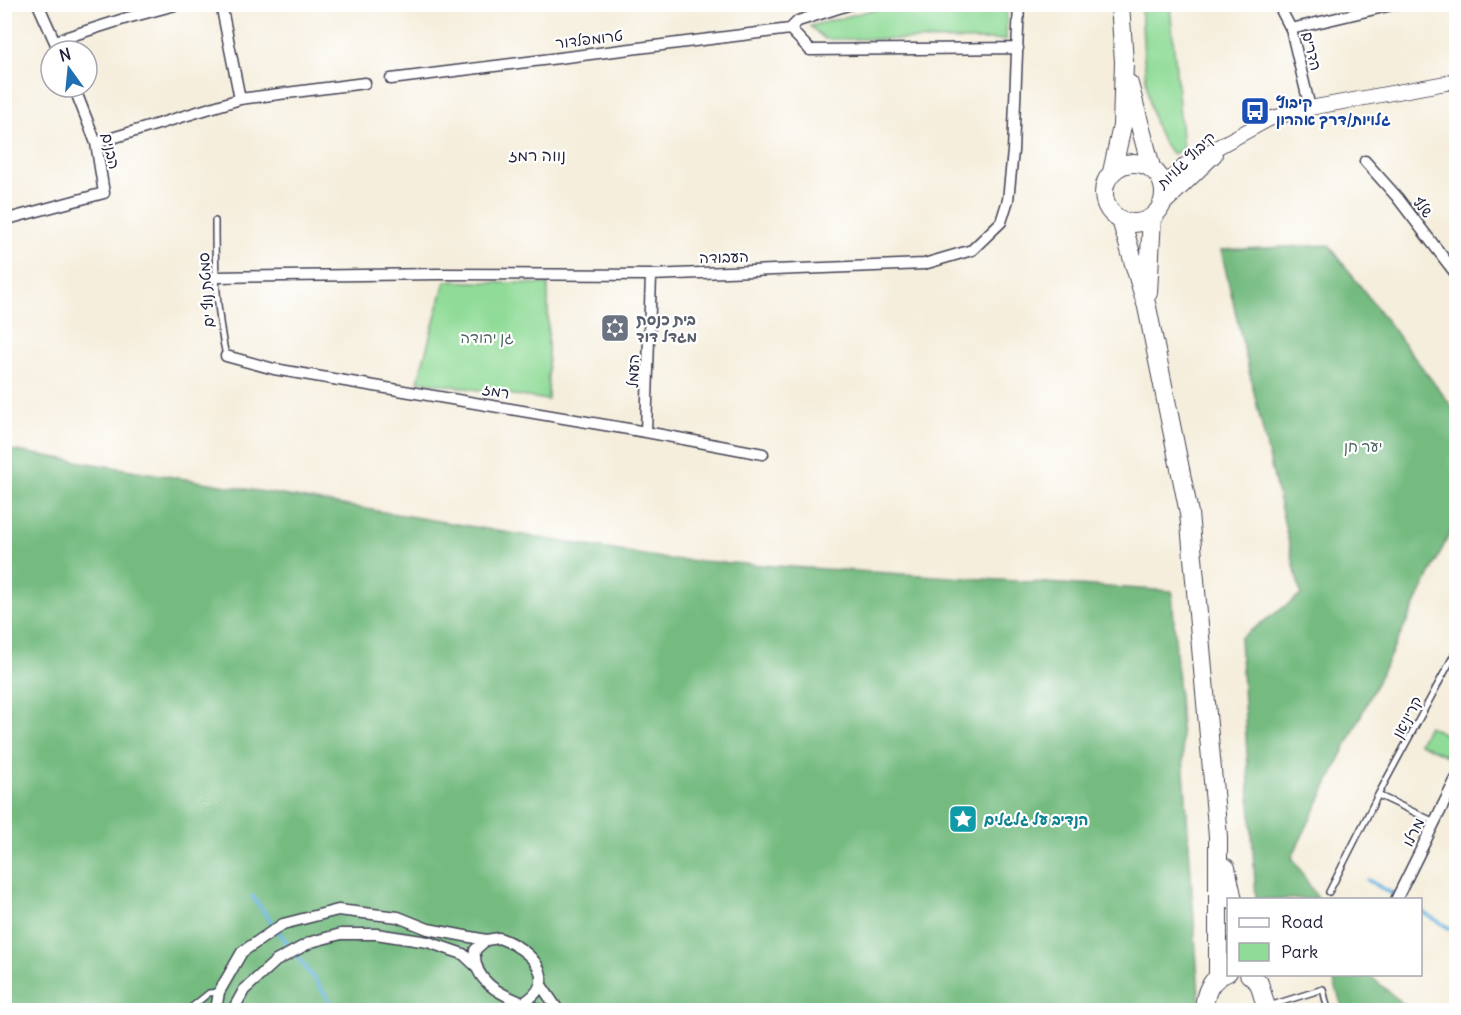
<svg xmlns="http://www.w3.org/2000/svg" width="1461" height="1015" viewBox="0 0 1461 1015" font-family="Delius,'Playpen Sans Hebrew',sans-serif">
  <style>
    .green { fill: #90db97; stroke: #597e69; stroke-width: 1.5 }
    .forest { fill: #74bb80; stroke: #4b6e5e; stroke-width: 1.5 }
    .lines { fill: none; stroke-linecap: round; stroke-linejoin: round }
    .stream { stroke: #62b1dc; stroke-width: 4 }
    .service-casing { stroke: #424153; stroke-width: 8 }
    .minor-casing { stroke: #424153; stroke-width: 13 }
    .tertiary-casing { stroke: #424153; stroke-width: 16 }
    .primary-casing { stroke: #424153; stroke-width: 20 }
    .service { stroke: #fff; stroke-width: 5 }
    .minor { stroke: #fff; stroke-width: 10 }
    .tertiary { stroke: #fff; stroke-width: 14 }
    .primary { stroke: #fff; stroke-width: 18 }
    .labels { text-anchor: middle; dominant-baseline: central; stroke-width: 4.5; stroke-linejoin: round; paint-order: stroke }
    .street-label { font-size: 15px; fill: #22223b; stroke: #fff }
    .transit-label { font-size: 15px; font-weight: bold; fill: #164399; stroke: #fff; text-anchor: start }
    .worship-label { font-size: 15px; font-weight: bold; fill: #5b616d; stroke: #fff; text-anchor: start }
    .park-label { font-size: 15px; fill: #48635b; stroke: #fff }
    .culture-label { font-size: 15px; font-weight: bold; fill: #0d838f; stroke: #fff; text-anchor: start }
    .neighbourhood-label { font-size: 16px; fill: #22223b; stroke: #fff }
  </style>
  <rect width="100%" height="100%" fill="#fff"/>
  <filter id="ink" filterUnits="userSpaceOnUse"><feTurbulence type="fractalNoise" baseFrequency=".0167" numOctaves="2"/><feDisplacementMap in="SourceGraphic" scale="12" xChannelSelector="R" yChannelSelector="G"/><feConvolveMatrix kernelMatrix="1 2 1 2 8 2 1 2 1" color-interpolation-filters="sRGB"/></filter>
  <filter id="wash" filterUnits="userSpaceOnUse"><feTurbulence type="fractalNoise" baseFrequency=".008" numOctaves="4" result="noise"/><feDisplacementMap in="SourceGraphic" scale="24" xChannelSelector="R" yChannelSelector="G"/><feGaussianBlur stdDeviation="1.35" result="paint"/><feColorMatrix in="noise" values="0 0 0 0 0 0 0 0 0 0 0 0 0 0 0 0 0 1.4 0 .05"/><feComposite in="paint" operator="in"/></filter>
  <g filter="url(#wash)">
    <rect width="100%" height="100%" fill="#f5eedc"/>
    <path class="green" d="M895,4L1007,5L1006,40L825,39L810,26Z
      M1141,5H1170L1183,149L1173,154C1142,127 1144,43 1141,5Z
      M445,281L548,284V400L418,381Z
      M1428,726L1456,739L1449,757L1419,743Z"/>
    <path class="forest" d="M1329,245L1456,412V515L1450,533L1292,857L1318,899H1256L1240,638L1301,595L1221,250Z
      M4,449L668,559L1172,591L1200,1010H5Z
      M1336,975H1369L1410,1010H1343L1332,975Z"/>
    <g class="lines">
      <path class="stream" d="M1368,880L1396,896
        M252,896L337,1010
        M1420,911L1456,932"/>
    </g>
  </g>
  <g filter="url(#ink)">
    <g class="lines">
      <g class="service-casing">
        <path id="service" d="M215,221C215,267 216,311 226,356
          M1378,795L1435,822
          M1329,892L1378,795L1456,651
          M1269,1006L1323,989L1328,1010
          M188,1010L209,993L219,992"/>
      </g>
      <g class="minor-casing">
        <path id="minor" d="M38,4L59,51
          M221,4L240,99
          M1278,4L1291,29L1310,108
          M790,29L810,50L1018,48
          M1291,29L1396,4
          M55,41L127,18L179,4
          M391,79L790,29L798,21L851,4
          M96,143L240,99L365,83
          M1365,161L1397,197L1456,274
          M4,220L104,193L96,143L74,87
          M215,277L439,274L651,275L924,264L972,250L1001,222L1008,200L1013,151L1019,4
          M226,356L274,369L646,432L763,454
          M646,432L651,275
          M1396,900L1456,779
          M499,938C529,948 563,980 523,1003C499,994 472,980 475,950L486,940Z
          M541,985L558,1010
          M523,1003L540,1010
          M216,1010L219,992L242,952L283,924L338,910L398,917L428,929L486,940
          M233,1010L244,990L276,961L311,942L341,934H376L428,942L463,954L477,967"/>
      </g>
      <g class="tertiary-casing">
        <path id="tertiary" d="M1164,185L1185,165L1269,119L1310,108L1446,83L1456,79
          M1161,207L1215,155"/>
      </g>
      <g class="primary-casing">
        <path id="primary" d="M1129,84L1151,167
          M1104 193a30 30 0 1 1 60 0a30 30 0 1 1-60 0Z
          M1112,172L1122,126L1124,62L1120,4
          M1121,220L1147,307L1189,513L1218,837V976
          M1148,293L1152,217
          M1226,868L1233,900
          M1249,974L1259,983L1267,1010
          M1204,1010C1205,992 1210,979 1228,972"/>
      </g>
      <use href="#service" class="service"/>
      <use href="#minor" class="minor"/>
      <use href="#tertiary" class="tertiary"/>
      <use href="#primary" class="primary"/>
    </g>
  </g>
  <defs>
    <g id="bus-square" transform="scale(1.5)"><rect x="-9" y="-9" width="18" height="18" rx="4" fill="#1a4fb4" stroke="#fff"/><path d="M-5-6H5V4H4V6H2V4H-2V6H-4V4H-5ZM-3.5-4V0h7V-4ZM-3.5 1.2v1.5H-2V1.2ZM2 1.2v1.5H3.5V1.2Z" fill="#fff"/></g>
    <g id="synagogue-square" transform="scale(1.5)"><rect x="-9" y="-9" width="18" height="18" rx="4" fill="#6b7280" stroke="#fff"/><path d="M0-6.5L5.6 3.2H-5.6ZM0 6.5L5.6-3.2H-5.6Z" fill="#fff"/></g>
    <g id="sight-square" transform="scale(1.5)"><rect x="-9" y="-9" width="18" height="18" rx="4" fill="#0f9aa8" stroke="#fff"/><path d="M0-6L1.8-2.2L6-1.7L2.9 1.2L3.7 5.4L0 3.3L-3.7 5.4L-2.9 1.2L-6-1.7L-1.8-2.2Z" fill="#fff"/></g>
  </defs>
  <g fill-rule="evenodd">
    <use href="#bus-square" x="1255" y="111"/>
    <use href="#synagogue-square" x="615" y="328"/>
    <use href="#sight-square" x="963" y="819"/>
  </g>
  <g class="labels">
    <g class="street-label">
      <text transform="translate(589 39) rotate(-7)">טרומפלדור</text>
      <text transform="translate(1312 51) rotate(76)">הדרים</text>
      <text transform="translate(111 151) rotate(77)">הבנים</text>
      <text transform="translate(1186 160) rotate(-44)">קיבוץ גלויות</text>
      <text transform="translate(1423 207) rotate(52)">שלף</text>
      <text transform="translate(724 257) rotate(-2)">העבודה</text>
      <text transform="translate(206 290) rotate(-94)">סמטת נוף ים</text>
      <text transform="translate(633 371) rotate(-88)">העמל</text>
      <text transform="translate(496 391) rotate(10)">רמז</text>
      <text transform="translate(1407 717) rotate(-62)">קריניאן</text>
      <text transform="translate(1413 832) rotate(-64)">מרלו</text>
    </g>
    <g class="transit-label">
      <text x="1276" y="102">קיבוץ<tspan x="1276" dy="17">גלויות/דרך אהרון</tspan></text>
    </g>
    <g class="worship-label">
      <text x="636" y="319">בית כנסת<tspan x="636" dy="17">מגדל דוד</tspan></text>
    </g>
    <g class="park-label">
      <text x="487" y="337">גן יהודה</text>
      <text x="1363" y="446">יער חן</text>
    </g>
    <g class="culture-label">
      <text x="984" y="819">הנדיב על גלגלים</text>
    </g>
    <g class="neighbourhood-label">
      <text x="537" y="155">נווה רמז</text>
    </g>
  </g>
  <rect width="1461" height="1015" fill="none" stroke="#fff" stroke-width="24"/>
  <rect x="1227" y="898" width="195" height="78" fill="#ffffff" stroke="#a7a7b1" stroke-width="1.5"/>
  <rect x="1239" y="918" width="30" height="9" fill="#ffffff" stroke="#a7a7b1" stroke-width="1.5"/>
  <text x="1281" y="928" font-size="18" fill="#22223b">Road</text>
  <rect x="1239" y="943" width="30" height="18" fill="#90db97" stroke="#a7a7b1" stroke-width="1.5"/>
  <text x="1281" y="958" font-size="18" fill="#22223b">Park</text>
  <g transform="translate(69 69) rotate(345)"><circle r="28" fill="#ffffff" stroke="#a7a7b1" stroke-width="1.5"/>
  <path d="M0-4.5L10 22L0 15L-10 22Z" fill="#1f6fb2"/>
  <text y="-9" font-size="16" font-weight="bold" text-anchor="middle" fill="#22223b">N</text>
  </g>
</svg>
